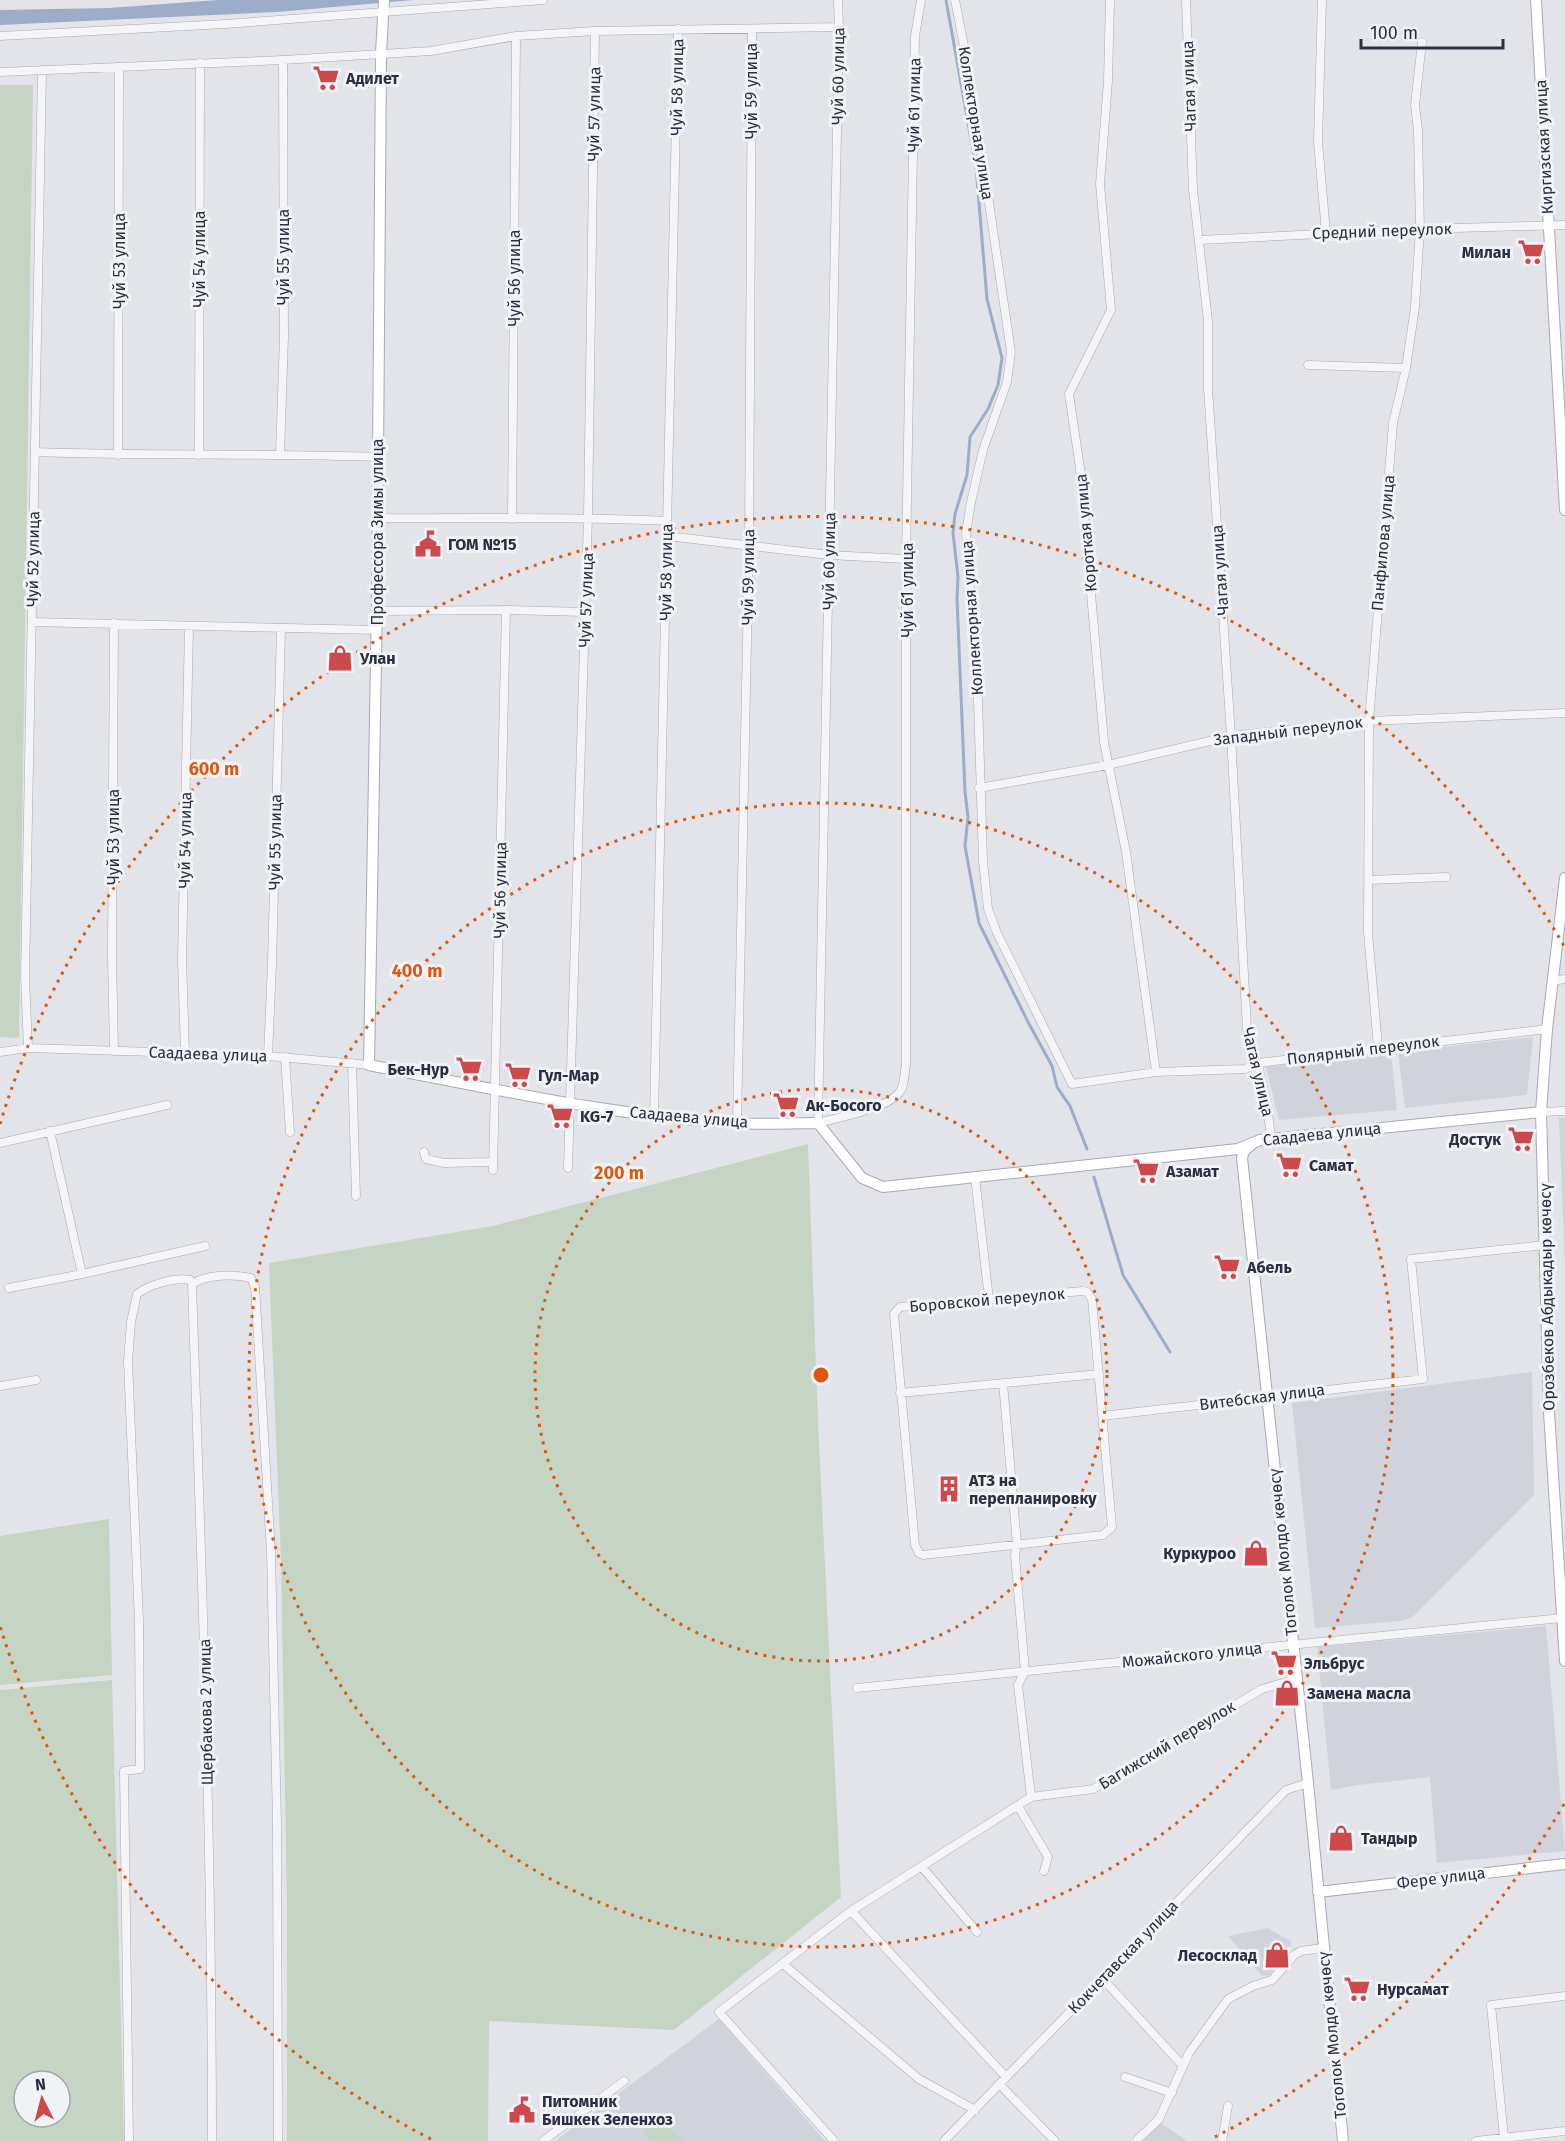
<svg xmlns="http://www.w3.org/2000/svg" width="1565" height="2141" viewBox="0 0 1565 2141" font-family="'Fira Sans',sans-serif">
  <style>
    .built { fill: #d0d3dc }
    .green { fill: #c5d4c3; fill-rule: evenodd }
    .water { fill: #9dadc9 }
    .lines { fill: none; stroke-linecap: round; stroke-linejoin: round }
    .stream { stroke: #9dadc9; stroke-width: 3 }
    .street-casing { stroke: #a7aab4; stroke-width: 9 }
    .secondary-casing { stroke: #a7aab4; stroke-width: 12 }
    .street { stroke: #f5f5f8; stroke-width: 8 }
    .secondary { stroke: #fff; stroke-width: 10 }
    .ring { fill: none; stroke: #de570f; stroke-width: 3; stroke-dasharray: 3 6 }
    .labels { text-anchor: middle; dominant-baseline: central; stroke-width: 6; stroke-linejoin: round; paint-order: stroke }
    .street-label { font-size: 16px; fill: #2a3042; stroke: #f1f3f7 }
    .poi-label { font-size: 16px; font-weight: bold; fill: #2a3042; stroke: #f1f3f7; text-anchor: start }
    .centre { fill: #de570f; stroke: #f1f3f7; stroke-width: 3 }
    .ring-label { font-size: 18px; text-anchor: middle; font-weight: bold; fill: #de570f; stroke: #f1f3f7; stroke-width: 6; stroke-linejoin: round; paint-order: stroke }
  </style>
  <rect width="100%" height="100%" fill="#e2e4ea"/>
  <path class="built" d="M1533,1037L1527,1095L1405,1108L1398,1052Z
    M1391,1053L1397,1110L1279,1120L1266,1067Z
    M1559,1118H1565V1268Z
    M1532,1372L1534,1495L1413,1617L1401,1621L1315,1628L1292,1403Z
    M1546,1626L1565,1851L1437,1863L1430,1777L1358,1785L1331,1790L1317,1647Z
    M1268,1928L1292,1942L1270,1976L1261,1975L1228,1936Z
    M719,2019L825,2141H555Z
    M1161,2123L1187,2141H1143Z"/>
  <path class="green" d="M0,85H33L19,1038L0,1037Z
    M808,1144L818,1422L841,1897L674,2030L489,2021L488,2141H287V1908L281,1560L269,1263L493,1226Z
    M109,1519L112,1675L0,1685V1536Z
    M112,1680L124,2141H0V1690ZM24,2081H60V2117H24Z
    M658,2116L682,2141H652L642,2131Z"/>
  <path class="water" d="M218,0H413L277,12L0,25V10L109,8Z"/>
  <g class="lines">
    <path class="stream" d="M946,0L976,167L987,299L1002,358L998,385L988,409L970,437L967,475L955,514L953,533L958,577L957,598L965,792L968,817L965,846L979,923L1028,1022L1052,1066L1057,1087L1070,1106L1087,1149
      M1094,1177L1123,1275L1170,1352"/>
    <g class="street-casing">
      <path id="street" d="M838,0L839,27L818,1123C836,1118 888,1108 899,1093C905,1086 904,1074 906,1065V559L915,36L921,0
        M955,0L964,46L984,169L1011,352L1007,382L983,450L971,502L966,533L978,700L983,861L988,909L997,933L1072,1084L1156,1072L1245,1069L1258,1063L1547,1029
        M1110,0L1108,81L1100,184L1111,310L1069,394L1080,468L1104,742L1126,852L1156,1072
        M1186,0L1193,190L1208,321V388L1231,736L1247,1029C1259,1065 1268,1101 1271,1139
        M1322,0L1318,142L1326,233
        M0,36L225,24L543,0
        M0,72L283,60L431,51L516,36L595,31L839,27
        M1200,240L1420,229L1565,225
        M1308,365L1406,368
        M35,452C149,456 263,453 377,457
        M280,454L284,337L283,60
        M118,455L119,67
        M199,455L200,63
        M377,518C473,519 570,516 667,521
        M512,519L516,36
        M667,536L829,555L906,559
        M376,611L506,610L585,612
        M32,622L376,630
        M979,788L1108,765L1231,736L1369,721L1565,713
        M1369,880L1446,877
        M1553,981L1565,979
        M1378,1047L1368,932L1369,721L1393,423L1406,368L1415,307L1420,229L1418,130L1415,105L1422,42
        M28,1048L25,977L42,70
        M114,1051L112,955L114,623
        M0,1052L28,1048L185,1053L268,1056L369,1065
        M185,1053L182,959L189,627
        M268,1056L272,963L281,629
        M285,1057L290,1132
        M352,1063L356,1196
        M1541,1112L1565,1111
        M654,1116L678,29
        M737,1123L749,545L752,30
        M50,1131L82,1274
        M0,1143L167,1105
        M424,1152L426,1159L444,1163L493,1162
        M568,1168L588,517L595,31
        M493,1170L506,610
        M975,1177L989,1299
        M192,1284C207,1274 234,1274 251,1278L255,1286L271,1552L277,1823L278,2141
        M192,1284C202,1569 212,1855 212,2141
        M9,1288L82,1274L205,1246
        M1083,1291L1087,1292L1092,1299L1112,1527L1103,1535L923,1555L919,1553L915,1545L894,1314L900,1307Z
        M1003,1383L1017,1544L1015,1555L1025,1671L1018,1685L1031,1797
        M0,1386L36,1380
        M900,1393L1099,1374
        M1102,1416L1423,1379L1411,1259L1546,1245
        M857,1688L1562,1618
        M1018,1806L1048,1857L1044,1871
        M922,1867L977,1932
        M851,1911L1006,2077
        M783,1964L919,2079L975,2110
        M1102,1978L1183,2066
        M1125,2077L1172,2093
        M999,2084L1055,2141
        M1504,2138L1491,2005L1565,1996
        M129,2141L124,1771L140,1769L139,1621L128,1361L131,1322L137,1294C148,1285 175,1277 190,1280L192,1284
        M543,2141L624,2081
        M834,2141L719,2012L851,1911L1031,1797L1093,1789L1262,1689L1296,1679
        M944,2141L1286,1790L1308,1783
        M1136,2141L1159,2119L1189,2053L1228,1999L1253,1986L1272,1980L1294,1955L1301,1951L1322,1948
        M1222,2141L1228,2106
        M1476,2141L1565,2131"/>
    </g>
    <g class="secondary-casing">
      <path id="secondary" d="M384,0L381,53L377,601L369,1065C490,1088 612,1116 735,1123C763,1125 791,1123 818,1123L862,1178L883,1187L1238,1149L1260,1140L1271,1139L1541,1112
        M1536,0L1565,510
        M1565,878L1547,1029L1541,1112L1549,1412L1565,1661
        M1251,1145L1244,1151L1242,1158L1308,1783L1343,2141
        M1318,1892L1565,1864"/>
    </g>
    <use href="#street" class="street"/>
    <use href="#secondary" class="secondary"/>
  </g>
  <g class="ring">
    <circle cx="821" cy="1375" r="286"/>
    <circle cx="821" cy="1375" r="572"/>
    <path d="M1564 1804A858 858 0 0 1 1211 2139M431 2139A858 858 0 0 1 0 1626M0 1124A858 858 0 0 1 1564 946"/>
  </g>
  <defs>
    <g id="supermarket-bare" transform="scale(2.07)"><path d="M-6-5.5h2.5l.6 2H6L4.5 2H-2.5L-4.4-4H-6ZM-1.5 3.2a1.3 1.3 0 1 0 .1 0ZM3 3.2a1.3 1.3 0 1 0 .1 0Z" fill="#cd494c" stroke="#f1f3f7" stroke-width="2.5" paint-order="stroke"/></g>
    <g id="civic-bare" transform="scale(2.07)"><path d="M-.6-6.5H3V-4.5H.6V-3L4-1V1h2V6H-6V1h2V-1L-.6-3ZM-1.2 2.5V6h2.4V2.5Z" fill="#cd494c" stroke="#f1f3f7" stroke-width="2.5" paint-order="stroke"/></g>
    <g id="shop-bare" transform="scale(2.07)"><path d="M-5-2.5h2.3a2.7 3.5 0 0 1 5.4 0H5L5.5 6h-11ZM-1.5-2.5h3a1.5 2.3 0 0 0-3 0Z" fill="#cd494c" stroke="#f1f3f7" stroke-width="2.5" paint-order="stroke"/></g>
    <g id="building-bare" transform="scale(2.07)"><path d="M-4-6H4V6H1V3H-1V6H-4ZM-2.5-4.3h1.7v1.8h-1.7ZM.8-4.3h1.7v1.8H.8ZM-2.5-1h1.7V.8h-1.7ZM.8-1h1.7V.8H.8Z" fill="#cd494c" stroke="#f1f3f7" stroke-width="2.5" paint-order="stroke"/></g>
  </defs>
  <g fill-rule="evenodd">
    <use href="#supermarket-bare" x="326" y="78"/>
    <use href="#supermarket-bare" x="1531" y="252"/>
    <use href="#civic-bare" x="428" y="544"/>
    <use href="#shop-bare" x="340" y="658"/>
    <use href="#supermarket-bare" x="469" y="1069"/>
    <use href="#supermarket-bare" x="518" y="1075"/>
    <use href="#supermarket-bare" x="786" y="1105"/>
    <use href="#supermarket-bare" x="560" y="1116"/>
    <use href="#supermarket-bare" x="1521" y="1139"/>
    <use href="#supermarket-bare" x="1289" y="1165"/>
    <use href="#supermarket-bare" x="1146" y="1171"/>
    <use href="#supermarket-bare" x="1227" y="1267"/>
    <use href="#building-bare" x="949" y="1489"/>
    <use href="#shop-bare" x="1256" y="1553"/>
    <use href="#supermarket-bare" x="1284" y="1663"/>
    <use href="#shop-bare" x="1287" y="1693"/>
    <use href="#shop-bare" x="1341" y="1838"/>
    <use href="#shop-bare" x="1277" y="1955"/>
    <use href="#supermarket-bare" x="1357" y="1989"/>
    <use href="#civic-bare" x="522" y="2110"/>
  </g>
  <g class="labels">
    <g class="street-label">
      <text transform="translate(838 76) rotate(-89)">Чуй 60 улица</text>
      <text transform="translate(1189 86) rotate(-92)">Чагая улица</text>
      <text transform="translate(677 87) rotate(-89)">Чуй 58 улица</text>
      <text transform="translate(751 91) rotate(-90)">Чуй 59 улица</text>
      <text transform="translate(914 105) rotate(-89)">Чуй 61 улица</text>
      <text transform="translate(594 114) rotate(-89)">Чуй 57 улица</text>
      <text transform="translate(976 123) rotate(81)">Коллекторная улица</text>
      <text transform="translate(1544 147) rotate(-93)">Киргизская улица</text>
      <text transform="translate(1382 231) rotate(-2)">Средний переулок</text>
      <text transform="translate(283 257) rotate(-90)">Чуй 55 улица</text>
      <text transform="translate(199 259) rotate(-90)">Чуй 54 улица</text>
      <text transform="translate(119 261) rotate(-90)">Чуй 53 улица</text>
      <text transform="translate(514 278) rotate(-90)">Чуй 56 улица</text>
      <text transform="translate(377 532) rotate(-90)">Профессора Зимы улица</text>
      <text transform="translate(1086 533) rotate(-95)">Короткая улица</text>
      <text transform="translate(1383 543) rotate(-85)">Панфилова улица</text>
      <text transform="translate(33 559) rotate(-89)">Чуй 52 улица</text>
      <text transform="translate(829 561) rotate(-89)">Чуй 60 улица</text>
      <text transform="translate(1220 570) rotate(-94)">Чагая улица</text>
      <text transform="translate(666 572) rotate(-89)">Чуй 58 улица</text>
      <text transform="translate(748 577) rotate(-89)">Чуй 59 улица</text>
      <text transform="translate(907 590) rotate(-90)">Чуй 61 улица</text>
      <text transform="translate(586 600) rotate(-88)">Чуй 57 улица</text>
      <text transform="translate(972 618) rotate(-94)">Коллекторная улица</text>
      <text transform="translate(1288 731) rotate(-7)">Западный переулок</text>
      <text transform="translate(113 837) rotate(-90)">Чуй 53 улица</text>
      <text transform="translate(185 840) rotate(-89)">Чуй 54 улица</text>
      <text transform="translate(275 842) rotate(-89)">Чуй 55 улица</text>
      <text transform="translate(500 890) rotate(-89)">Чуй 56 улица</text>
      <text transform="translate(1363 1050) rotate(-7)">Полярный переулок</text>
      <text transform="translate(208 1054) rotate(2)">Саадаева улица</text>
      <text transform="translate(1258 1072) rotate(77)">Чагая улица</text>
      <text transform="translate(689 1117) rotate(5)">Саадаева улица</text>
      <text transform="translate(1322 1134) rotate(-6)">Саадаева улица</text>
      <text transform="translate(1547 1297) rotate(-91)">Орозбеков Абдыкадыр көчөсү</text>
      <text transform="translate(987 1300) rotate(-5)">Боровской переулок</text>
      <text transform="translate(1262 1397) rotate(-7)">Витебская улица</text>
      <text transform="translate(1283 1552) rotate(-96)">Тоголок Молдо көчөсү</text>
      <text transform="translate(1192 1655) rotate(-6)">Можайского улица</text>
      <text transform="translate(206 1712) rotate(-91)">Щербакова 2 улица</text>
      <text transform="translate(1167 1745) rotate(-31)">Багижский переулок</text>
      <text transform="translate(1441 1878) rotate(-7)">Фере улица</text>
      <text transform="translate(1123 1957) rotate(-46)">Кокчетавская улица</text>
      <text transform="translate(1332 2035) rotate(-96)">Тоголок Молдо көчөсү</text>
    </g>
    <g class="poi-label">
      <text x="346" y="78">Адилет</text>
      <text x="1511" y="252" text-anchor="end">Милан</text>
      <text x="448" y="544">ГОМ №15</text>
      <text x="360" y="658">Улан</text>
      <text x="449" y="1069" text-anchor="end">Бек-Нур</text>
      <text x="538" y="1075">Гул-Мар</text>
      <text x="806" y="1105">Ак-Босого</text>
      <text x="580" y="1116">KG-7</text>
      <text x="1501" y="1139" text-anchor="end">Достук</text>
      <text x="1309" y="1165">Самат</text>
      <text x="1166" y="1171">Азамат</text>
      <text x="1247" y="1267">Абель</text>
      <text x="969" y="1480">АТЗ на<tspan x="969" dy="18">перепланировку</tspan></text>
      <text x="1236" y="1553" text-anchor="end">Куркуроо</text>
      <text x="1304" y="1663">Эльбрус</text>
      <text x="1307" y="1693">Замена масла</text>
      <text x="1361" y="1838">Тандыр</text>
      <text x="1257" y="1955" text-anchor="end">Лесосклад</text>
      <text x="1377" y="1989">Нурсамат</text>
      <text x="542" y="2101">Питомник<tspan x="542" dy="18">Бишкек Зеленхоз</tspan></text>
    </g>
  </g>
  <circle cx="821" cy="1375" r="9" class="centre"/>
  <g class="ring-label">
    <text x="214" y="775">600 m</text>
    <text x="417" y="977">400 m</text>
    <text x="619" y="1179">200 m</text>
  </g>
  <g transform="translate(42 2099) rotate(354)"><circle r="28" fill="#f1f3f7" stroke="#a1a5af" stroke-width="1.5"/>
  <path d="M0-4.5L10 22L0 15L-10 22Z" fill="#cd494c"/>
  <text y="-9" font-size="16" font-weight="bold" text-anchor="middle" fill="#2a3042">N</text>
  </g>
  <path d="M1361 39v9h142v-9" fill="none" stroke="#2a3042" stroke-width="3"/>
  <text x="1370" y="39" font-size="18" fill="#2a3042" stroke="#f1f3f7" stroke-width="4.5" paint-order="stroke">100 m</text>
</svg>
